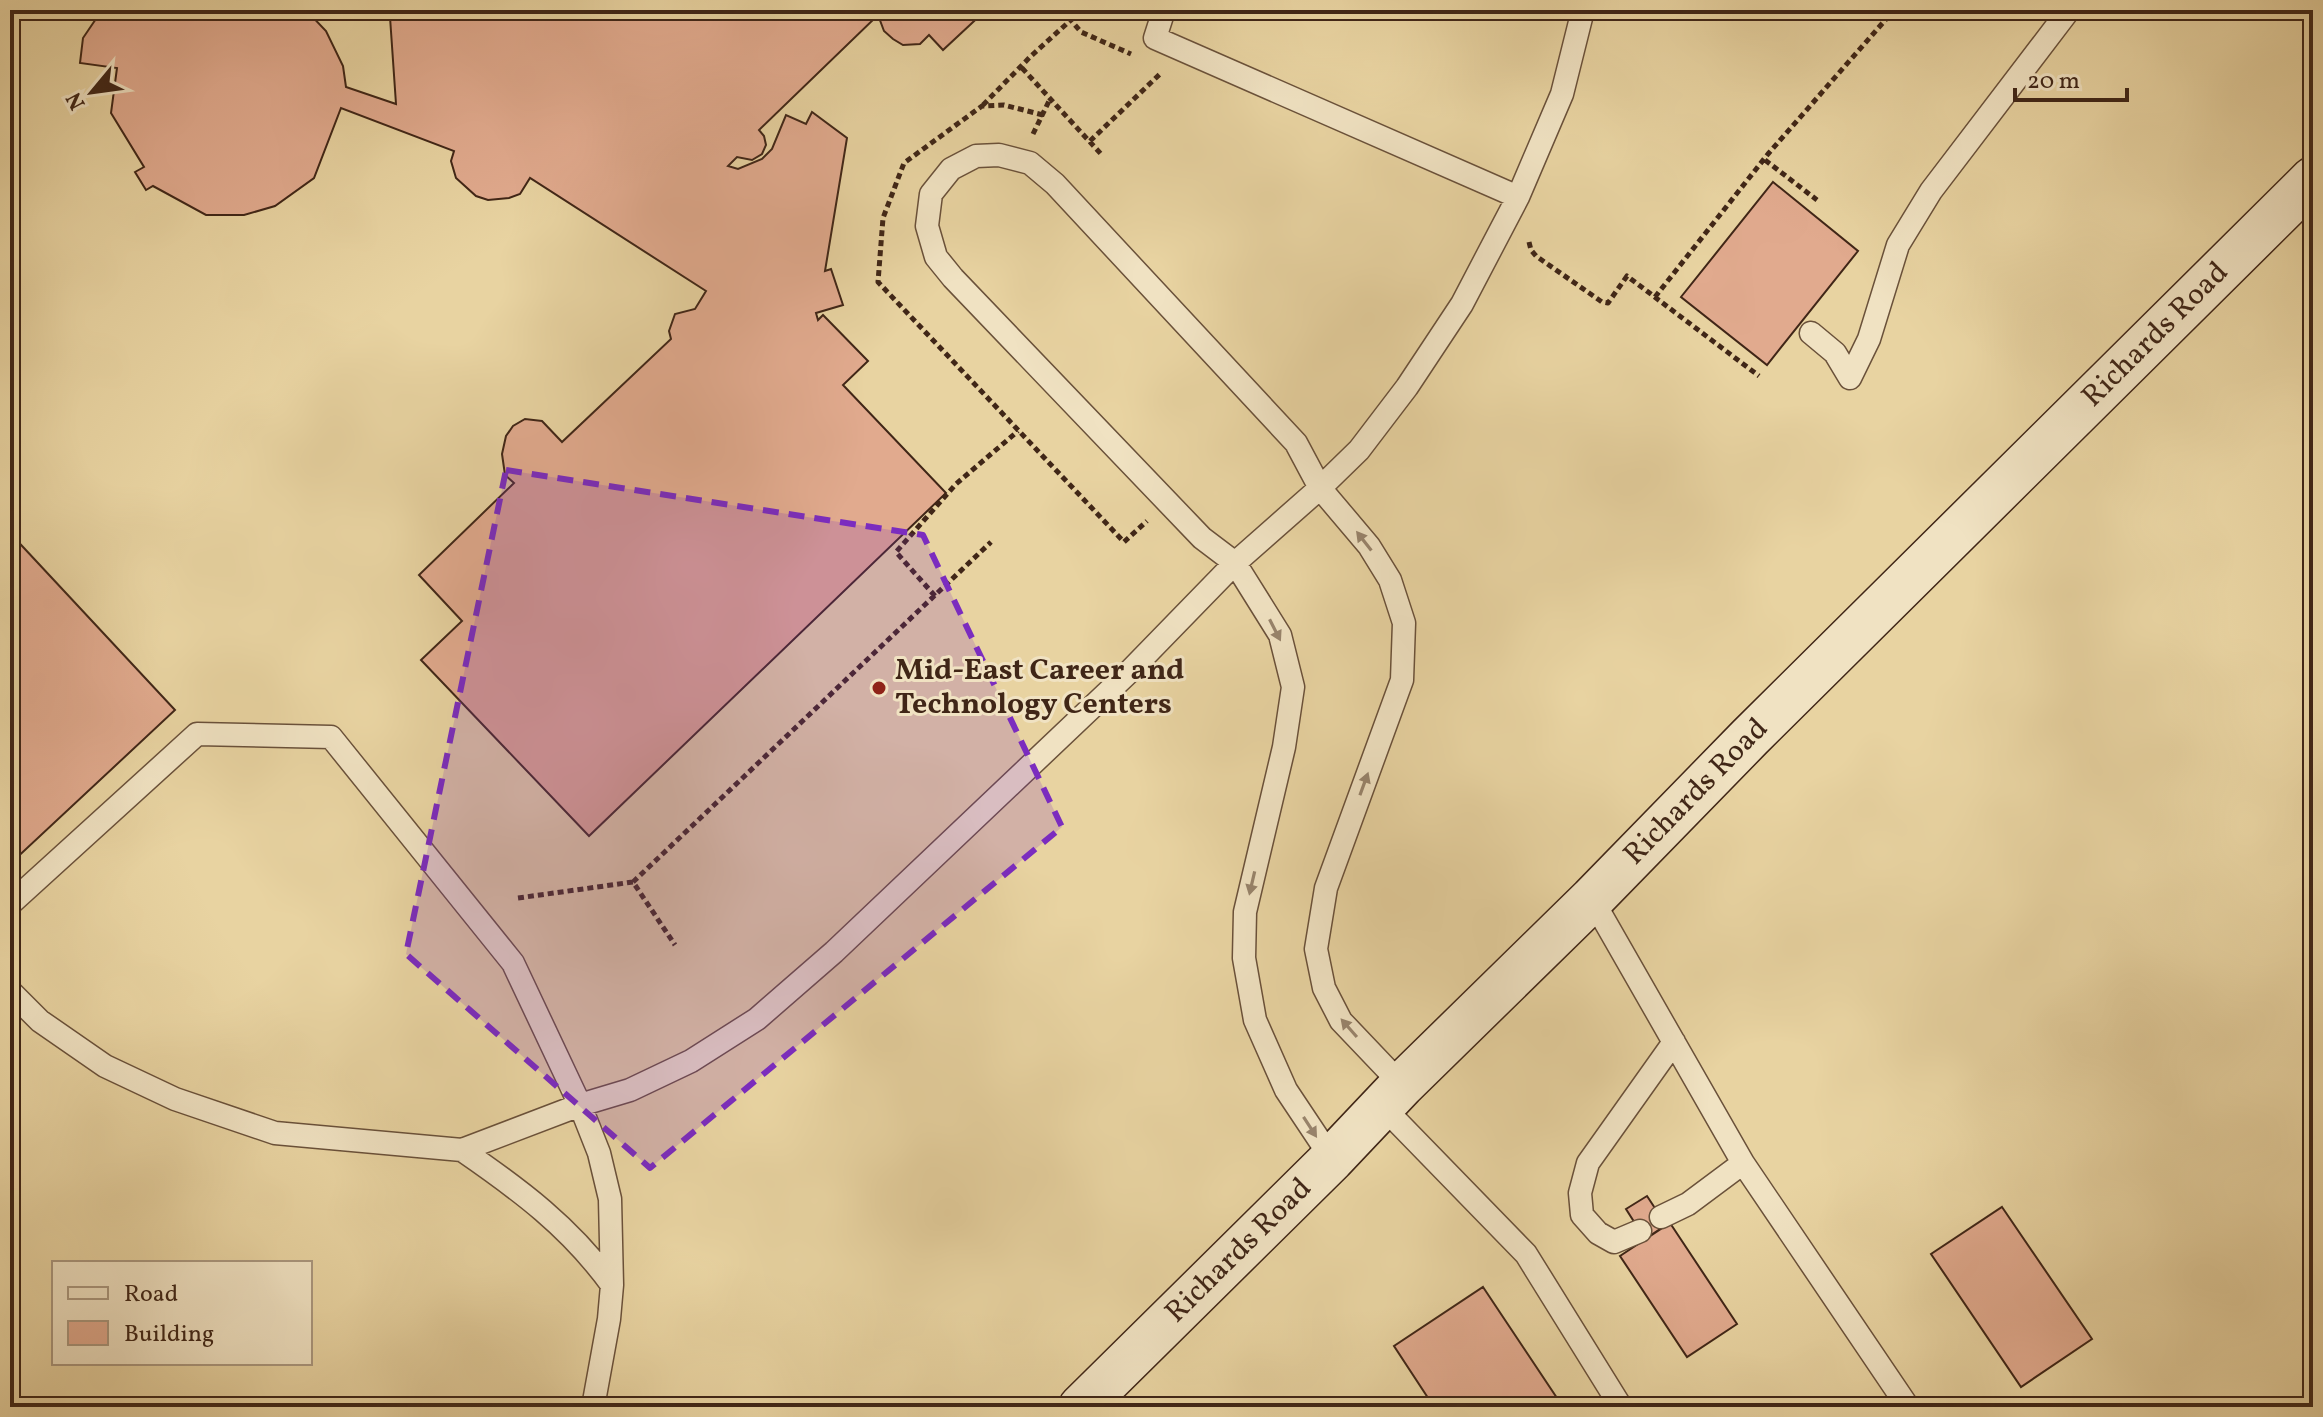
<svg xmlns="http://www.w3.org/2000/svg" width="2323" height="1417" viewBox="0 0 2323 1417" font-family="Vollkorn,serif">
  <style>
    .building { fill: #e1aa8e; stroke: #402617; stroke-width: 2 }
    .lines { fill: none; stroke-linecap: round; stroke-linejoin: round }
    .lane-casing { stroke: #6a513a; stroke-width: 25 }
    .secondary-casing { stroke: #402617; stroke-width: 47 }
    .path { stroke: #402617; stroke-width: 5; stroke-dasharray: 6 4; stroke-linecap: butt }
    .lane { stroke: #f0e2c2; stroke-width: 22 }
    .secondary { stroke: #f0e2c2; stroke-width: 44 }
    .oneway { fill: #98846c }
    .marked { fill: #7b2cbf; fill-opacity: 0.2; stroke: #7b2cbf; stroke-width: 6; stroke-dasharray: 16 10; stroke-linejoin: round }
    .poi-dot { fill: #8f2418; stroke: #f0e2c2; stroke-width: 3 }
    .labels { text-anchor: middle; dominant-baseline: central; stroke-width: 6; stroke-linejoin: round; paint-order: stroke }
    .street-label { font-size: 30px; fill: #402617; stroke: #f0e2c2 }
    .poi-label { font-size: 30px; font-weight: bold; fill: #402617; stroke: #f0e2c2; text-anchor: start }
  </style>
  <rect width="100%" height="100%" fill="#e8d3a1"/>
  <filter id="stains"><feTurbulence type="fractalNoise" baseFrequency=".0025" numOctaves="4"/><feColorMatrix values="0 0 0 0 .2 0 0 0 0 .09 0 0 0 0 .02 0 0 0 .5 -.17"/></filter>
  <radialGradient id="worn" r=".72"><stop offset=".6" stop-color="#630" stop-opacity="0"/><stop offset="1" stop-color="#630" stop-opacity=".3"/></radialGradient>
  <path class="building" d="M102,10H306L326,31L343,66L346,87L396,104L390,17L397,10H986L943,50L929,35L920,44L903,45L893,39L884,31L878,15L759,130L764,136L766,145L762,154L752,160L737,157L728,166L738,169L762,159L772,149L786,115L806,124L812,112L847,138L825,271L831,269L843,305L816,313L818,320L823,315L868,361L843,385L946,493L589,836L421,660L462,621L419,575L514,483L505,475L502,454L506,436L513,426L525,419L542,421L562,442L671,339L669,331L675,314L695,309L706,291L530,178L520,194L509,198L488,200L476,196L456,178L451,161L454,151L341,108L314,178L275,206L244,215H206L153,186L146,190L135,172L144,167L111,113L117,68L80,63L83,38Z
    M1773,182L1858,251L1767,365L1681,297Z
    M10,533L175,710L10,864Z
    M1647,1196L1666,1225L1645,1239L1626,1209Z
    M2002,1207L2092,1339L2021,1387L1931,1254Z
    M1670,1223L1737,1324L1687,1357L1620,1256Z
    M1483,1287L1563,1407H1434L1394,1346Z"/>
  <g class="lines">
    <g class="lane-casing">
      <path id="lane" d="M1164,10L1155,38L1518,197
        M1811,333L1835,353L1850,378L1869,339L1898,245L1931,191L2069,10
        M1592,899L1743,1163L1908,1407
        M10,904L197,734L331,737L513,963L580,1105L599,1153L610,1199L612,1285L609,1319L593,1407
        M10,991L40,1021L105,1066L175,1099L275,1133L462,1150L580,1105L630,1090L691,1061L757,1019L834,952L1128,673L1235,563L1320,488L1359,450L1407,387L1462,304L1518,197L1562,94L1583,10
        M1382,1106L1526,1254L1621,1407
        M462,1150C520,1190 570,1227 612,1285
        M1332,1159L1286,1090L1255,1020L1244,958L1245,912L1284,747L1293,687L1280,635L1235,563L1202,538L953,278L936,257L927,226L931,194L951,169L976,156L999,155L1030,163L1055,184L1296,443L1320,488L1369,546L1390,580L1404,623L1402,680L1326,888L1316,949L1324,988L1341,1021L1402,1085
        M1661,1217L1688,1204L1743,1163
        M1640,1231L1614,1242L1598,1233L1582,1215L1580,1193L1588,1163L1674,1042"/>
    </g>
    <g class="secondary-casing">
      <g id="secondary">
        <path id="s1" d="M1081,1407L1332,1159L1402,1085L1592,899L1750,737L2313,179"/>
      </g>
    </g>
    <path class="path" d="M1062,10L1081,32L1131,54
      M1022,68L1101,154
      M983,105L1031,56L1082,10
      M1043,115L1004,105L982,106L904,163L883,218L878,282L1124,542L1147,521
      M1033,134L1050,99
      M1090,141L1161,73
      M1765,160L1817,200
      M1529,242L1531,250L1536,256L1602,302L1608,303L1627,276L1759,376
      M1655,297L1768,154L1894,10
      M935,596L896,552L956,484L1018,431
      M633,882L991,542
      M518,898L633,882L675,945"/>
    <use href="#lane" class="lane"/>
    <use href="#secondary" class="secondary"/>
  </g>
  <defs><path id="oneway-solid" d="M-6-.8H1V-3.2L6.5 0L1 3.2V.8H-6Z" transform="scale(2)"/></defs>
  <g class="oneway">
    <use href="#oneway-solid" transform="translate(1364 541) rotate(-128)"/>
    <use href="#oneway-solid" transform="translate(1275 630) rotate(63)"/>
    <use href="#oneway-solid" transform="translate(1364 784) rotate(-70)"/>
    <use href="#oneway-solid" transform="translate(1252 883) rotate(103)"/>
    <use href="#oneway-solid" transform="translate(1349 1028) rotate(-131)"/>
    <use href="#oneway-solid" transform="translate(1310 1127) rotate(57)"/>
  </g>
  <path class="marked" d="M506,470L923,535L1062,827L650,1168L406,954Z"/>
  <circle class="poi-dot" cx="879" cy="688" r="8"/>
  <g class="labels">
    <g class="street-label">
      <text stroke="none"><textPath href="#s1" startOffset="1518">Richards Road</textPath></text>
      <text stroke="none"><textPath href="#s1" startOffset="870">Richards Road</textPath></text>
      <text stroke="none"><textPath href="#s1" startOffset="222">Richards Road</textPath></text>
    </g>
    <g class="poi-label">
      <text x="895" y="671">Mid-East Career and<tspan x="895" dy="34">Technology Centers</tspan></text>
    </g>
  </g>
  <rect width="2323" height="1417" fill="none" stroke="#e8d3a1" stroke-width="40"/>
  <rect x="12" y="12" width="2299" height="1393" fill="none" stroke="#402617" stroke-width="4"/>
  <rect x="20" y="20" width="2283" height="1377" fill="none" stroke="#402617" stroke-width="2"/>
  <rect x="52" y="1261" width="260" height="104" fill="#f0e2c2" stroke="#aa977e" stroke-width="2"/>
  <rect x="68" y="1287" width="40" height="12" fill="#f0e2c2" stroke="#aa977e" stroke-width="2"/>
  <text x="124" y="1301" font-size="24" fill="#402617">Road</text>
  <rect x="68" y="1321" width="40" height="24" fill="#e1aa8e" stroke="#aa977e" stroke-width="2"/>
  <text x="124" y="1341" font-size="24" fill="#402617">Building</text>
  <g transform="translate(92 92) rotate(241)" stroke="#f0e2c2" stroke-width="6" paint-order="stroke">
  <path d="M0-6L14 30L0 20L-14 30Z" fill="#402617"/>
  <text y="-12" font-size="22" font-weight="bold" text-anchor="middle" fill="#402617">N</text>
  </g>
  <path d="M2015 88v12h112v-12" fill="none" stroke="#402617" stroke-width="4"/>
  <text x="2027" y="88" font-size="24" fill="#402617" stroke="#f0e2c2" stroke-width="6" paint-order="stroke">20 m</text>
  <rect width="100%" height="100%" filter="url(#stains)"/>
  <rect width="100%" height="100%" fill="url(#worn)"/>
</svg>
